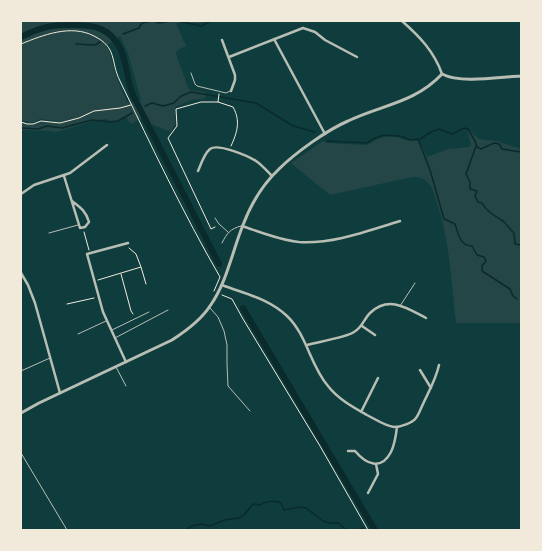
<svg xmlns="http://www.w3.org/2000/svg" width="542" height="551" viewBox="0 0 542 551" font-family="Overpass,sans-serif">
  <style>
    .green { fill: #244646; fill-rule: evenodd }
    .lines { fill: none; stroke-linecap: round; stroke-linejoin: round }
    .stream { stroke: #0a2a2b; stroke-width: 1.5 }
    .canal { stroke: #0a2a2b; stroke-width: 6 }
    .path { stroke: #f1e9da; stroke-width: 1 }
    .service { stroke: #b8beb3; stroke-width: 1 }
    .minor { stroke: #b8beb3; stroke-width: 2.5 }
    .tertiary { stroke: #b8beb3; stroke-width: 3 }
  </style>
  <rect width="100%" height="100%" fill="#0f3d3e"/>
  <path class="green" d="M22,21H208L199,23H176L186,46C182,48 177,49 176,54L189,90L205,92L206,98L191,100L175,107V124L171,132L151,124L145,115L131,124L125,116L118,120L111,121L105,119L93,121L57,132L50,131L21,130V122L31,123L58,121L40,119L34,122H28L21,120V22ZM120,36L128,53L141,100L128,103L117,79L109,50L106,46Z
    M467,128L479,139L496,141L521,149V323H456C451,282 450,239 436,200C434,193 432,185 426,181C422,177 417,177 412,177L330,195L291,163L323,141L327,143L365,145C373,143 379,137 388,137C397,136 402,140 410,141C413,141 417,140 419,140L427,157L448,149L469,147L471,145Z"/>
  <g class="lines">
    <path class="stream" d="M153,21L160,23L169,21
      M178,21L201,26L211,21
      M123,34L139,28L142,23L152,21
      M76,44L95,45L100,42
      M145,106L152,103L163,106L174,103L181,96L191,92L256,103L293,126L315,132
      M21,128L38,129L47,126L62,128L92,120L111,122L118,121L132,113
      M418,139L430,170L444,219L455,224C458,233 460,246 472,246L477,255L484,257L486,261L482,266V271L510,289L513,296L517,299
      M327,141L367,143L375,138L384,135L400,136L411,140L420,139L431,132L439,129L452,134L464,128L468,129L475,141L477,147L481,149L494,143L499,144L502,149L521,152
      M476,146L466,174L470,182V189L477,191L475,196L478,202L482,203C486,211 496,217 503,221C507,224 510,230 514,233L515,244L521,245
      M185,530L192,526L201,524L210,526L224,520L239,518L244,515L253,504L260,505C265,501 275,500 281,503L284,510L299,507L306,508L323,521L330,523H339L346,530
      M359,530L363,528"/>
    <path class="canal" d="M21,37C29,33 38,29 47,27C55,25 64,25 72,25C94,25 110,27 121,50C127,64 127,80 133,95L219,264
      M243,308L375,530"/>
    <path class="path" d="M21,44C43,35 71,24 94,36C118,48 110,61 120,81C152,147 183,213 220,277L214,291
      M219,94L218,102L233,107C241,121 237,133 231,146
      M21,122L27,124H33L41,121L60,123L79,118L94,111L120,108L131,105
      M215,227L211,229L168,138L177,126L176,109L201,102H218
      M84,232L89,250
      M129,248L136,254L141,267
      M121,274L131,311L133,314
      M98,280L141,267L146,284
      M222,295L232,299L243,319L320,446L368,530
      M67,304L94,298"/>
    <path class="service" d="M191,73L195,84L197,86L226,93L230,91
      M521,203V201
      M215,218L219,224L228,232
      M49,233L78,225
      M222,243C227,233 230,229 241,226
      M400,306L415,283
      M210,308L218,317L224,331L227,345V364L228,386L250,411
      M112,330L149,312
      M78,334L106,321
      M115,338L168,310
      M116,367L126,386
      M21,371L50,358
      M21,453L67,530"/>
    <path class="minor" d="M402,21C419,36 434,51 442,74
      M274,39L325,134
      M222,40L235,75V80L231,91
      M229,57L303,28L315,32L325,40L357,57
      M198,171C201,164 204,154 210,149C218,143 248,156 256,161C262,165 267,171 272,176
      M64,176L80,228L85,227L89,222C86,211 80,207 72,201
      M21,194L34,185L70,173L107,145
      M242,226C260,232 279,240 299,242C334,244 367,231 400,221
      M21,273L28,285L35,303L60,393
      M222,285C245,294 268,298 287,316C307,335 310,365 328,386C338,399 353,407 367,415C375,419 385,426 394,427C401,427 412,423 416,418C419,414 421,408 423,404C429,391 436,379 439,365
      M362,326L375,335
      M307,345C318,342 347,337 354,332C362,328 364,319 370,313C389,295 407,308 426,318
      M126,362L103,312L87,254L128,243
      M420,370L431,388
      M361,412L378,378
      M348,451H355C366,464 381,471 391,452C395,444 396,435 397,427
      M368,493L378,474L376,464"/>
    <path class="tertiary" d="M21,413L39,403L172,340C186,331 201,320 210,306C227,282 232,252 243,225C251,204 263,184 279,169C295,153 327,130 348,121C381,105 415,103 442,74C461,84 499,77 521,76"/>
  </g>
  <rect width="542" height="551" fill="none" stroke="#f1e9da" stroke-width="44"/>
</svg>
